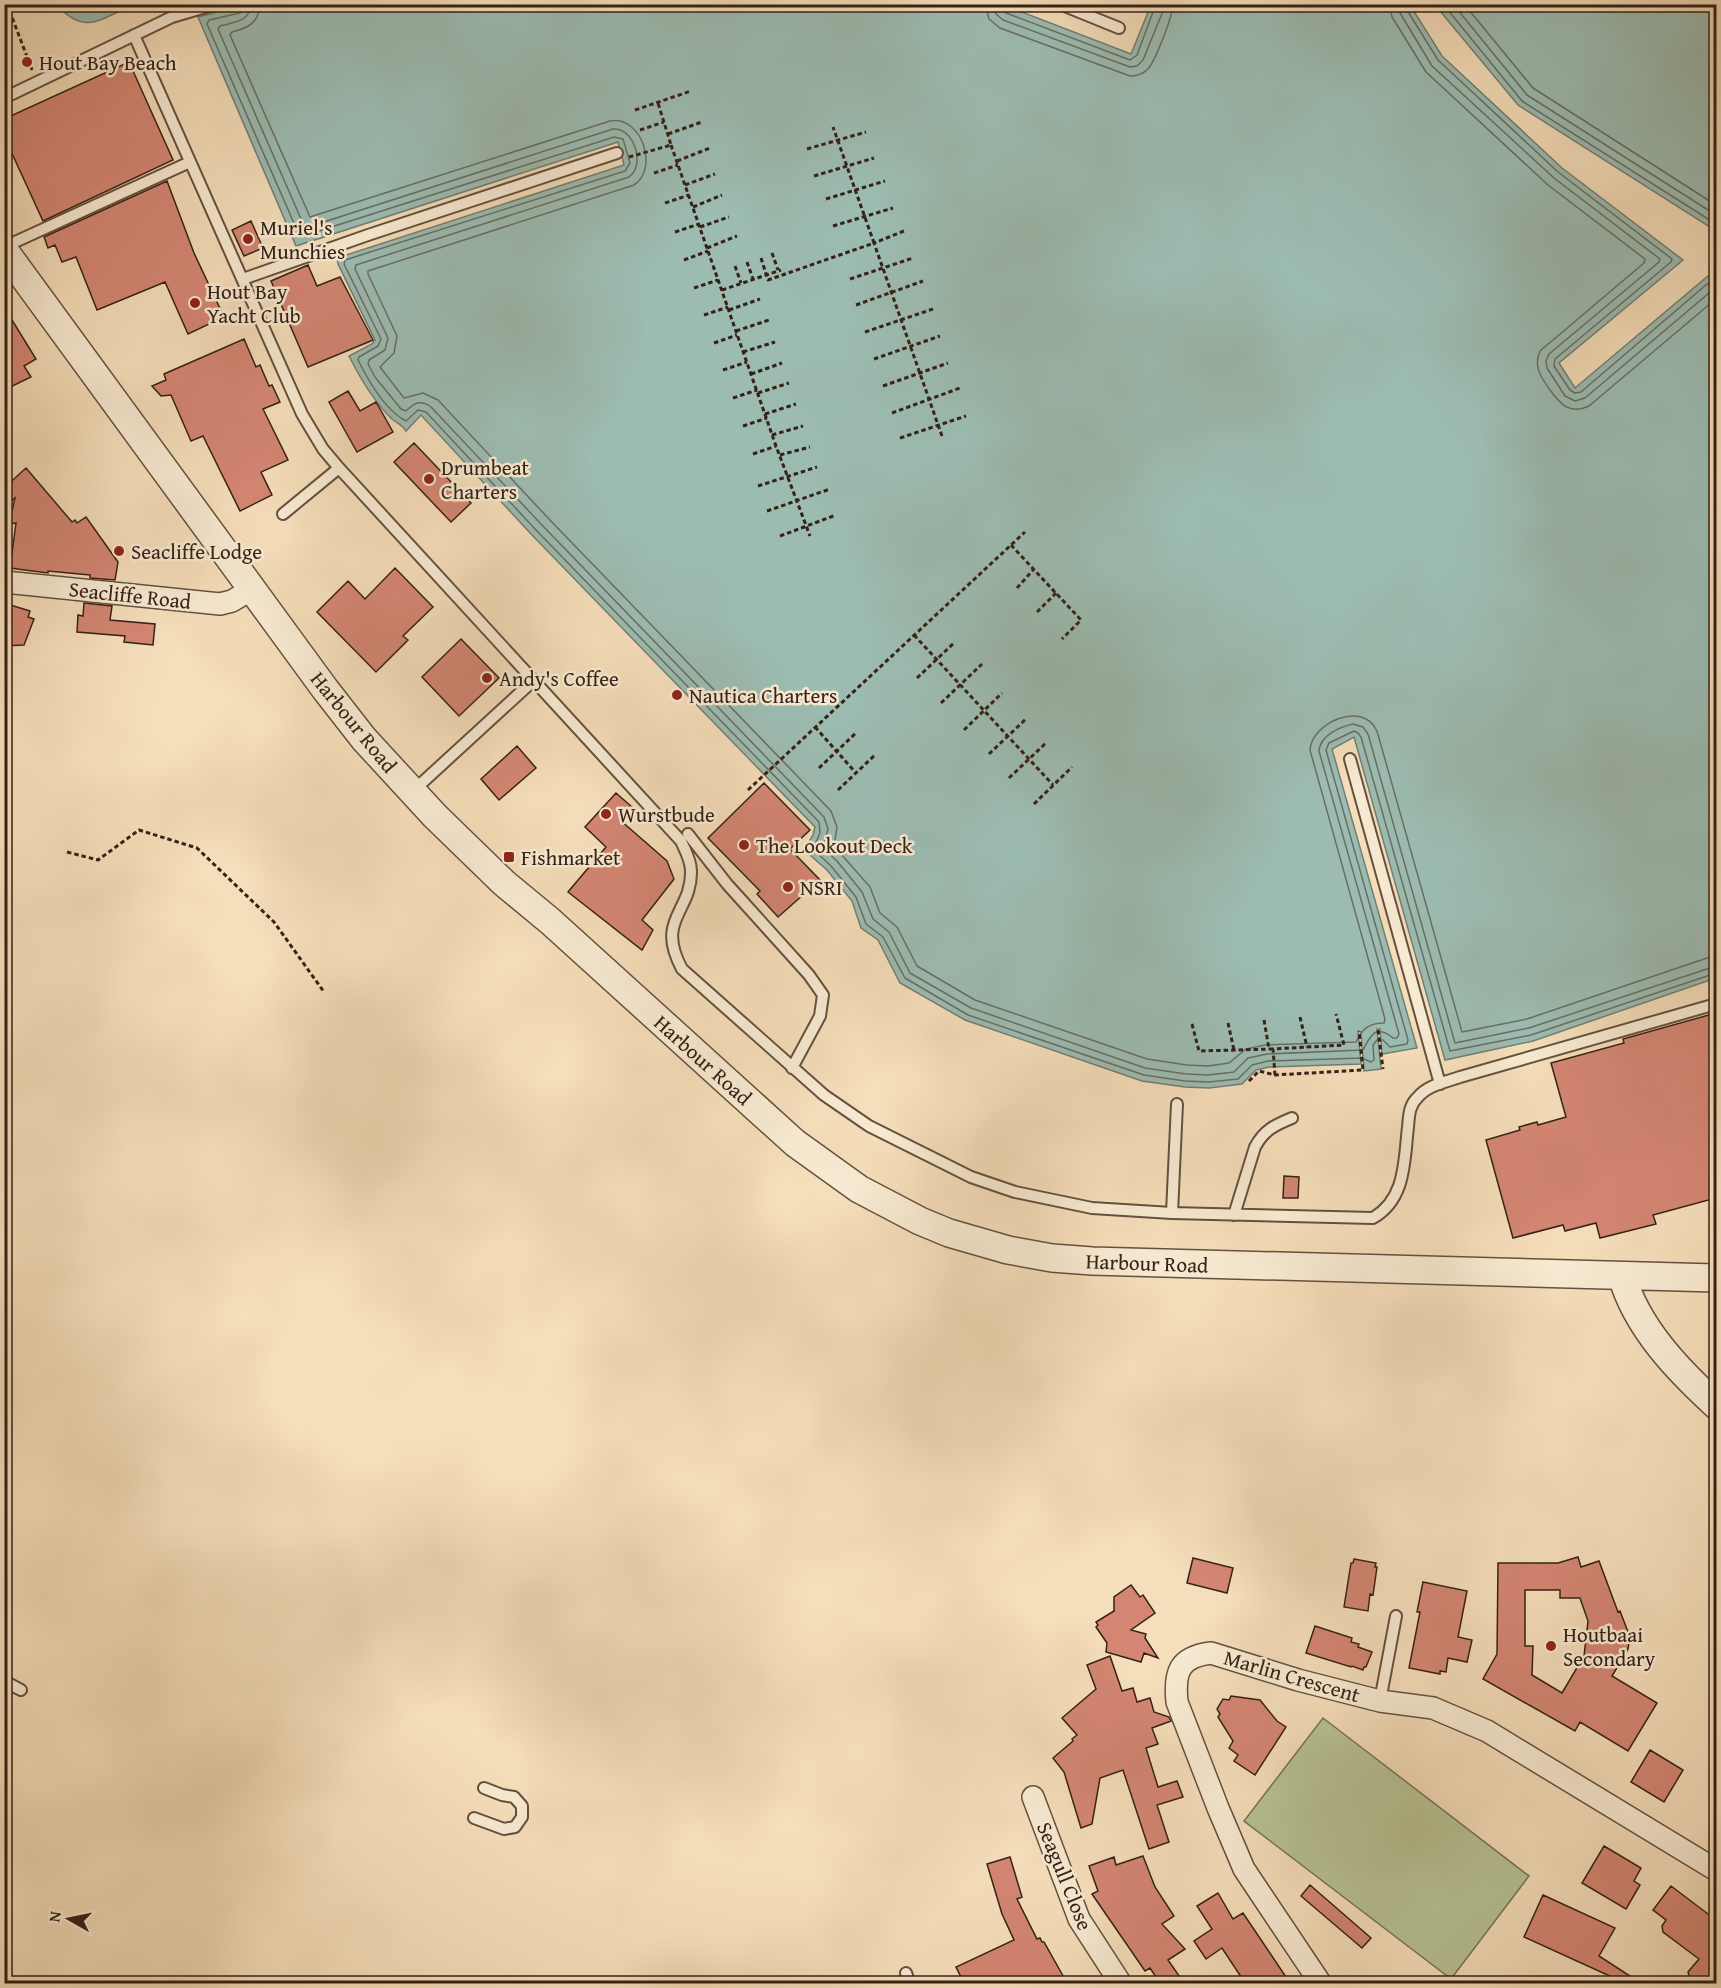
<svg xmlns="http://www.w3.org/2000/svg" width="1721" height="1988" viewBox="0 0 1721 1988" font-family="'Gentium Book Plus',serif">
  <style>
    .green { fill: #b7c294; stroke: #767255; stroke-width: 1.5 }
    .water { fill: #9cbcb2; stroke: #737e74; stroke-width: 1.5 }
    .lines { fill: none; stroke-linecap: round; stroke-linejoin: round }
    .shore { stroke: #686e64; stroke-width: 1.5 }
    .building { fill: #d48673; stroke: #352116; stroke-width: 1.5; fill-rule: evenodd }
    .service-casing { stroke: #65503f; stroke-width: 14 }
    .minor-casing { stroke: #65503f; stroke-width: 24 }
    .tertiary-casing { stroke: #65503f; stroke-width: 30 }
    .path { stroke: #352116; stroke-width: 3; stroke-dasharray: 4.5 3; stroke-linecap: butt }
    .service { stroke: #f8ead2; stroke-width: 10 }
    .minor { stroke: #f8ead2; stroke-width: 21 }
    .tertiary { stroke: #f8ead2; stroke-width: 27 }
    .poi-dot { fill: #8f2418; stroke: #f8ead2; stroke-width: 2 }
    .labels { text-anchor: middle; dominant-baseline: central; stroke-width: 5; stroke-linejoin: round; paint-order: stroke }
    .poi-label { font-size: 21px; fill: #352116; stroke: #f8ead2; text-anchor: start }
    .street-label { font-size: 21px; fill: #352116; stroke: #f8ead2 }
  </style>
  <rect width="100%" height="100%" fill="#f5deba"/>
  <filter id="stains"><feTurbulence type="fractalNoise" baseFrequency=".00333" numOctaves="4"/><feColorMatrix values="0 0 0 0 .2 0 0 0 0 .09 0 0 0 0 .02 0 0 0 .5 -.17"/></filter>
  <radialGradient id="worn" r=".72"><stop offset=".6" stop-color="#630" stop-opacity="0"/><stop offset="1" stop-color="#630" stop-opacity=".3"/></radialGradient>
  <path class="green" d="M1323,1718L1529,1876L1451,1979L1244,1821Z"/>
  <path class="water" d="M249,4H1001L1131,54L1151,5H1410L1442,56L1562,168L1683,260L1559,363L1575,388L1708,276L1716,281V978L1533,1041L1445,1060L1354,737L1332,749L1417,1048L1382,1054L1380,1029H1377L1381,1069L1364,1071L1361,1032L1358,1031L1361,1064L1269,1067L1256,1070L1242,1084L1209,1088L1185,1087L1142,1081L965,1020L900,983L878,940L861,928L852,901L827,870L810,855L807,845L813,835L815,827L531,534L421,415L406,431C402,425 397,423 392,419C373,401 360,378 349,356L372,344L375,340L338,264L337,258L624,165L618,142L296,246L198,17Z
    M56,5H134C99,18 88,37 56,5Z
    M1435,5H1716V231L1518,105Z"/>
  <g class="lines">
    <path class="shore" d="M244,4L243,9L240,13L209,20L207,24L300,237L614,137L623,139L630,163L625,171L345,260L344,264L381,339L378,346L359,357L358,360C368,380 386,411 406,421L418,410L426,412L536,530L819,822L820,833L813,849L831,866L856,897L866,924L883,937L905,978L968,1015L1144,1075L1185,1081L1209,1082L1238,1079L1252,1065L1268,1061L1362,1058L1371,1062L1374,1060L1373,1045L1377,1040H1383L1390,1047L1407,1044L1408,1040L1326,750L1329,743L1354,731L1358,733L1361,737L1450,1051L1531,1035L1716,973
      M251,4C250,22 234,22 220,26L218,29L305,228L613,129C634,127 646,165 629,177L356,265L355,269L388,338L385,350L369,360L368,364L375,377L401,409L406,411C414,403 421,399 431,407L541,524L824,817L828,829L823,848L837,861L862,892L873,919L889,932L910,973L971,1008L1145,1068L1186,1074L1208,1075L1234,1072L1248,1058L1267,1054L1363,1050C1370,1037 1375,1023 1393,1038H1397L1399,1034L1319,751C1320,735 1340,727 1353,724L1363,727L1368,734L1455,1043L1529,1028L1716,966
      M260,4C259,23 248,28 232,32L230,35L310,217L610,121C642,115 659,169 634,185L368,271V274L397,336L394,353L380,367L404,398L423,393L438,400L548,518L831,811L837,827L834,846L870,887L880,913L897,927L917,966L975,1000L1147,1059L1187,1065L1208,1066L1229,1063L1246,1049L1265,1045L1356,1042C1362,1029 1369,1023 1384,1023L1385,1019L1310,750C1311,724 1362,699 1377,731L1462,1032L1527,1019L1707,958L1716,957
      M985,4L989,19L1000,28L1130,76C1137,76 1143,74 1148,69C1155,61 1173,16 1173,4
      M994,4L996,14L1003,20L1130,67L1137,66L1143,60L1163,11L1164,4
      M1002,4V9L1006,13L1130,60L1137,55L1156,4
      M1389,4L1392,17L1426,72L1548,185L1645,259L1644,263L1540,351C1533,367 1541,377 1550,390C1560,404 1570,415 1589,406L1711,303L1716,302
      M1398,4L1400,13L1432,66L1554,178L1660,259L1659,262L1549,354L1546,361L1547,368L1565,396L1575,401L1585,398L1709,293H1716
      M1406,4L1407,10L1438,60L1558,172L1672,259L1671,262L1555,359L1554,366L1570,390L1575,393L1581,392L1707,284L1716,285
      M1443,4L1522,101L1716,224
      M1453,4L1527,95L1716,215
      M1464,4L1533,88L1716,205"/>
  </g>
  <path class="building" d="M129,62L173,160L43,221L4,136V119Z
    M167,181L194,253L224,317L188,334L165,282L97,310L76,257L62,262L55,245L48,248L44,237Z
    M251,221L263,248L244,256L232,230Z
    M308,265L317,286L340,277L373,340L308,367L271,281Z
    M4,307L36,359L24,366L31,377L4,390Z
    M244,339L256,367L260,365L269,386L272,385L280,402L263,409L288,460L261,472L272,495L240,511L203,436L191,441L171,395L161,396L152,386L166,380L164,374Z
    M348,391L360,411L376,402L393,432L357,452L329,402Z
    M414,443L471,503L451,522L394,462Z
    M26,468L72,522L75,520L77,523L86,517L118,562L115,580L90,578V575L48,571V573L10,568L16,523L9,524L15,498L4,507V488Z
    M395,568L433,607L403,636L408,640L376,672L317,612L348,581L365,599Z
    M4,603L30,611L28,617L34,619L24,645L4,646Z
    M84,603L112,606L110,620L155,624L153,645L124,642L125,636L77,632L78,615L83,616Z
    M461,639L499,678L459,716L422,677Z
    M517,746L536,768L499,800L481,779Z
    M764,783L810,830L790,849L820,880L778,917L757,894L760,891L708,838Z
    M616,793L632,807L620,820L667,861L674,879L642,920L653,930L642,950L568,892L606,847L585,827Z
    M1716,1013V1198L1653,1215L1656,1224L1600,1238L1596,1223L1565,1231L1563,1225L1513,1238L1486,1140L1520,1130L1519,1127L1537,1122L1538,1125L1566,1117L1551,1063L1624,1043L1623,1039Z
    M1284,1176L1299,1177L1298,1198H1283Z
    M1578,1557L1581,1567L1599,1561L1618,1612L1620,1611L1630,1637L1628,1649L1612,1676L1657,1703L1628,1751L1580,1722L1575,1731L1483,1679L1497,1654L1498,1563H1558ZM1525,1590H1560V1598H1580L1588,1621L1584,1656L1562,1693L1532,1675L1533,1646H1525Z
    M1193,1558L1233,1568L1227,1593L1187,1583Z
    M1354,1559L1376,1563L1375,1567H1377L1373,1595L1370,1594L1368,1611L1344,1607L1351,1563H1353Z
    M1423,1582L1467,1591L1458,1637L1472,1640L1467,1662L1448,1658L1446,1672L1440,1671V1674L1409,1668L1420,1612H1417Z
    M1131,1585L1140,1597L1143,1595L1155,1613L1131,1630L1146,1634L1145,1638L1158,1658L1144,1653L1141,1662L1106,1652L1107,1643L1096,1627L1098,1625L1096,1622L1114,1611V1597Z
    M1315,1626L1352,1638L1351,1642L1359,1644L1358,1647L1372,1652L1366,1667H1364L1363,1670L1352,1666L1351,1667L1306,1653Z
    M1110,1656L1122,1691L1133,1688L1137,1702L1150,1698L1154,1712L1169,1717L1171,1721L1152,1728L1158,1744L1146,1748L1158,1787L1177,1781L1183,1797L1157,1805L1169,1842L1149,1849L1123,1770L1100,1778L1092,1824L1081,1828L1064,1772L1053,1758L1073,1741L1072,1739L1077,1735L1062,1718L1096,1689L1087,1665Z
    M1231,1696L1260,1700L1277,1721L1286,1727L1255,1775L1234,1761L1238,1755L1229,1748L1233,1741L1218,1717L1220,1714L1217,1709L1223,1699L1229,1700Z
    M1650,1750L1683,1770L1664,1802L1631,1782Z
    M1604,1846L1641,1868L1634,1881L1640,1885L1626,1909L1582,1883Z
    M1143,1856L1155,1887L1174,1916L1162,1924L1185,1949L1168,1960L1184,1983H1160L1150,1968L1145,1971L1092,1894L1098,1891L1089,1866L1114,1857L1116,1865Z
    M1010,1857L1022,1897L1017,1899L1037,1939L1040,1938L1042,1942H1044L1067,1983H964L956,1967L1014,1940L1002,1914L987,1864Z
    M1310,1885L1371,1938L1362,1948L1301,1896Z
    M1671,1886L1716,1920V1983H1691L1688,1972L1699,1959L1663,1932L1662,1926L1666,1920L1653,1910Z
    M1218,1893L1233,1919L1243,1913L1286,1977L1276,1983H1245L1222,1948L1206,1959L1194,1941L1212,1929L1197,1906Z
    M1543,1895L1615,1928L1599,1956L1633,1978L1630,1983H1625L1524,1937Z"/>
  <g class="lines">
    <g class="service-casing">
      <path id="service" d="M1060,4L1119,28
        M134,35L302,414L323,449L339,468L681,841C685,850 691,860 691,871C692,912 655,919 682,969L824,1095L869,1126L971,1177L1015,1192L1092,1208L1172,1213L1373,1218C1406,1199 1404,1161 1408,1127C1409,1116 1409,1105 1418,1097C1428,1085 1446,1082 1460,1077L1716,1004
        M4,98L172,17L216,4
        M4,247L190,162
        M243,279L368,235L617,153
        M283,514L339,468
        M1350,759L1440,1084
        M413,791L534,680
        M688,834L727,884L809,975L823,995L820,1016L792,1068
        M1172,1213L1177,1104
        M1234,1215L1255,1147C1264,1130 1275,1125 1292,1118
        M4,1681L21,1690
        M1380,1701L1396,1616
        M474,1818L504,1829L515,1827L522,1817V1806L514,1797L502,1795L484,1788
        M906,1973L910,1984"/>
    </g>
    <g class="minor-casing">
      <path id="minor" d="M5,582L220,604L232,601L252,589
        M1033,1797L1079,1919L1121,1984
        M1321,1984L1244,1869L1218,1808L1177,1702C1174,1672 1179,1657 1211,1653L1298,1680L1380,1701L1433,1708L1487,1731L1716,1870"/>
    </g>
    <g class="tertiary-casing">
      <path id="tertiary" d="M4,250L325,689L364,739L435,816L504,883L550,921L795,1143L859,1189L920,1221L949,1233L1008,1250L1052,1258L1092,1261L1716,1278
        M1622,1276C1637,1328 1678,1370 1716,1405"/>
    </g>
    <path class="path" d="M7,4L32,70
      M635,110L691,91
      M640,130L664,122
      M668,134L702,122
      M671,145L776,446L810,536
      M807,149L866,132
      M629,157L671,145L658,103
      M677,161L710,148
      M654,173L678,165
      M814,176L874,158
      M685,185L715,174
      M826,199L885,181
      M665,203L689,195
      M693,207L722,195
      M833,226L893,208
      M700,227L729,217
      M904,231L874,243L942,436
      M675,232L699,224
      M707,248L737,236
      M772,253L778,270
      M761,258L768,280L874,243L833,127
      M684,260L708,251
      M747,262L753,279
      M735,266L741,283
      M850,279L913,258
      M694,288L718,280
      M722,290L781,270
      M856,305L923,281
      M729,310L760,299
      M704,315L728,307
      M736,331L769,320
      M865,332L933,309
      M714,343L737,335
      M743,352L775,342
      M874,359L940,336
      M723,370L747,362
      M751,374L782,363
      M883,386L948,363
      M758,393L789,383
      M733,398L757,390
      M892,413L960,388
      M765,414L796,404
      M743,426L767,418
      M772,435L803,426
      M900,438L966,416
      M753,454L776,446
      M780,455L810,447
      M758,486L817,467
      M767,511L830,489
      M780,536L836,515
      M1011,545L1081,620L1062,639
      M1017,588L1034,569
      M1037,612L1056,593
      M914,635L1053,785
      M917,678L955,642
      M941,703L982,664
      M815,727L856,773
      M964,730L1002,693
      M989,754L1027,718
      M819,768L857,732
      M1009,778L1047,742
      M748,790L1025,532
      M838,790L876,754
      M1034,804L1072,767
      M67,852L98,860L139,830L197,848L274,922L324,992
      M1300,1017L1307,1047
      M1264,1020L1269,1049
      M1228,1023L1234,1050
      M1192,1024L1199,1051L1273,1049
      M1378,1030L1383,1069
      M1275,1075L1273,1049L1344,1045L1336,1014
      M1249,1081L1259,1071L1275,1075L1363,1070L1359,1031"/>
    <use href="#service" class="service"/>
    <use href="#minor" class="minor"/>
    <use href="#tertiary" class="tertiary"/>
  </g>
  <g class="poi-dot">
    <circle cx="27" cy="62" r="6"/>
    <circle cx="248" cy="239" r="6"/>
    <circle cx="195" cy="303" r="6"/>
    <circle cx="429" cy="479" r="6"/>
    <circle cx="119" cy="551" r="6"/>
    <circle cx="487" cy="678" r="6"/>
    <circle cx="677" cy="695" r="6"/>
    <circle cx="606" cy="814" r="6"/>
    <circle cx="744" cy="845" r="6"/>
    <rect x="503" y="851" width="12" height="12" rx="3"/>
    <circle cx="788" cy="887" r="6"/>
    <circle cx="1551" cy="1646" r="6"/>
  </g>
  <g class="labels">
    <g class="poi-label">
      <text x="39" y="62">Hout Bay Beach</text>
      <text x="260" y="227">Muriel's<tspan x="260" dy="24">Munchies</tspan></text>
      <text x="207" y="291">Hout Bay<tspan x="207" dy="24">Yacht Club</tspan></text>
      <text x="441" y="467">Drumbeat<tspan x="441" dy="24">Charters</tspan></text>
      <text x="131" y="551">Seacliffe Lodge</text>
      <text x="499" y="678">Andy's Coffee</text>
      <text x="689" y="695">Nautica Charters</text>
      <text x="618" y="814">Wurstbude</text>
      <text x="756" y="845">The Lookout Deck</text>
      <text x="521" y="857">Fishmarket</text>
      <text x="800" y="887">NSRI</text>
      <text x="1563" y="1634">Houtbaai<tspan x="1563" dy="24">Secondary</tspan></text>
    </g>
    <g class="street-label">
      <text transform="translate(130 595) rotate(6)">Seacliffe Road</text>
      <text transform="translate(354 722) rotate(51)">Harbour Road</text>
      <text transform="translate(703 1060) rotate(42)">Harbour Road</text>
      <text transform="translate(1147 1263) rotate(2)">Harbour Road</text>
      <text transform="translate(1292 1676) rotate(16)">Marlin Crescent</text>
      <text transform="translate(1065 1876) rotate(68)">Seagull Close</text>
    </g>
  </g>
  <rect width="1721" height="1988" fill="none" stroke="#f5deba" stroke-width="24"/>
  <rect x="6" y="6" width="1709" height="1976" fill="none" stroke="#352116" stroke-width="3"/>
  <rect x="12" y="12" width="1697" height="1964" fill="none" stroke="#352116" stroke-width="1.5"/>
  <g transform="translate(69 1919) rotate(279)" stroke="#f8ead2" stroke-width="4.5" paint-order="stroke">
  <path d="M0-4.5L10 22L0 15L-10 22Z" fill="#352116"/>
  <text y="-9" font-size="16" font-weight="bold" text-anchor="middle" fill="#352116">N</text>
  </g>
  <rect width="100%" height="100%" filter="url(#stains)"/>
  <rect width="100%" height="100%" fill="url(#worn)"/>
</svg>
